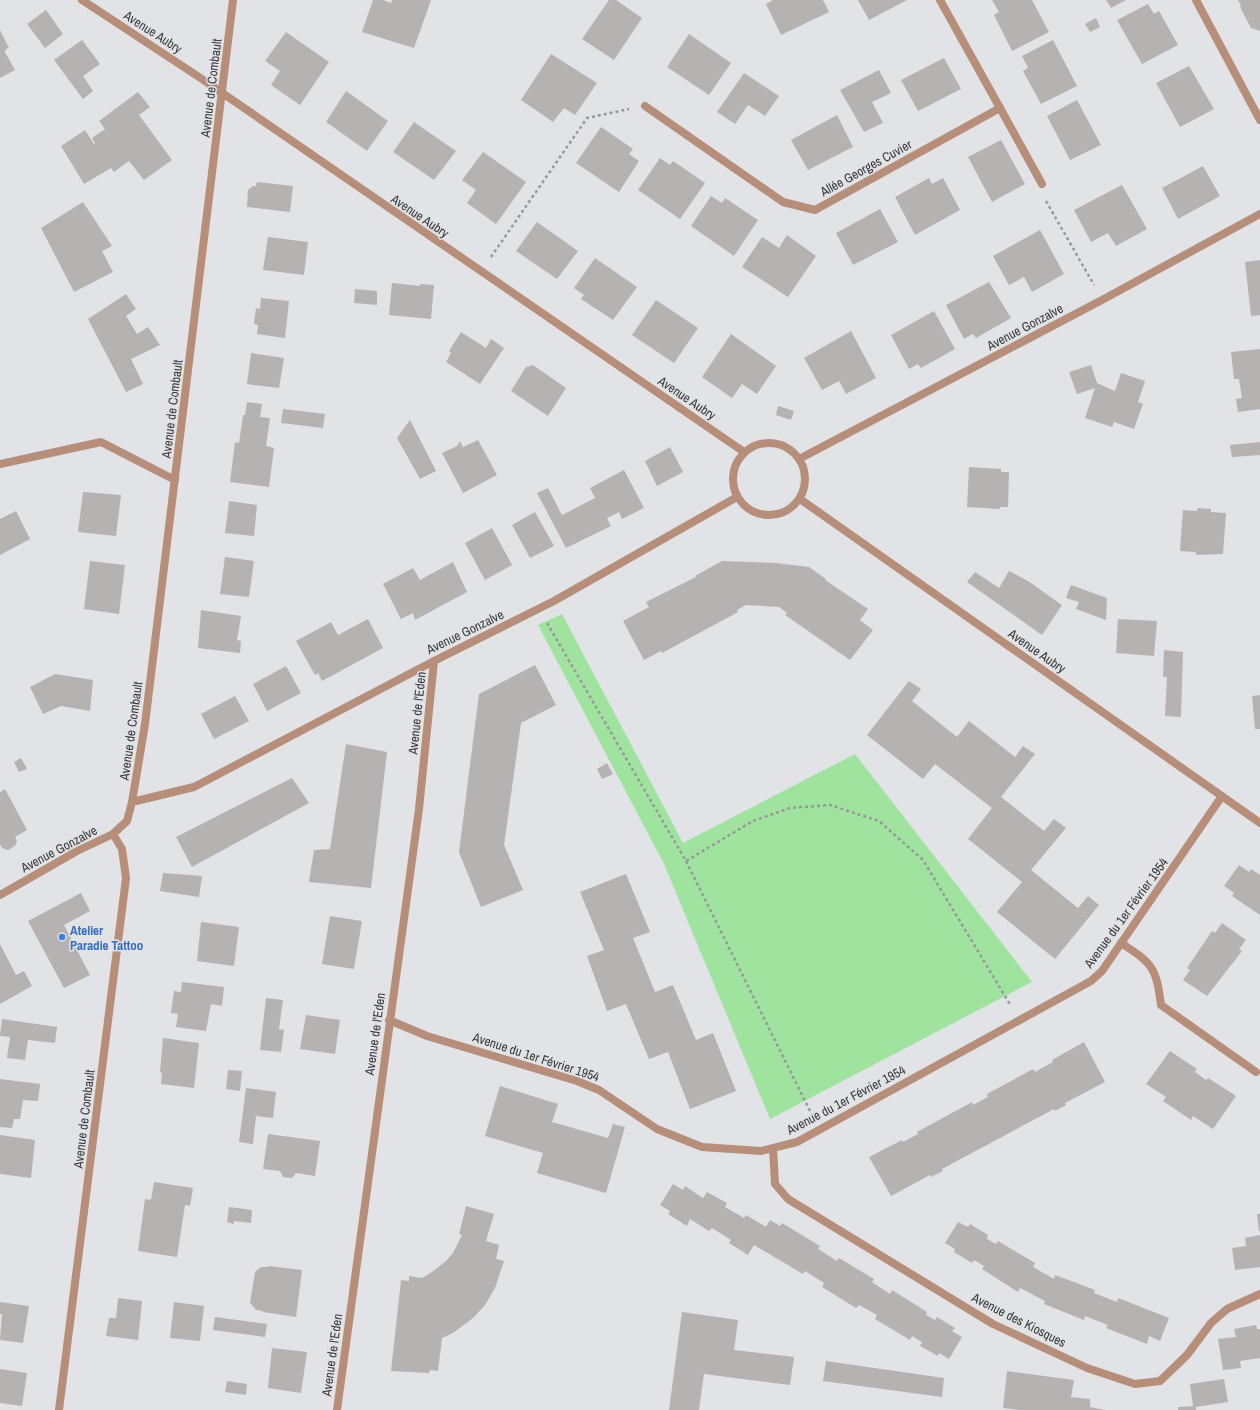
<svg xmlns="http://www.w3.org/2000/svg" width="1260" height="1410" viewBox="0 0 1260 1410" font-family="'Archivo Narrow',sans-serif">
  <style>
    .green { fill: #9fe39f }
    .building { fill: #b6b2b1 }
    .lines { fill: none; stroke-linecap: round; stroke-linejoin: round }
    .path { stroke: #97989a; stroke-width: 2.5; stroke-dasharray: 3 3; stroke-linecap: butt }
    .lane { stroke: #b68e7a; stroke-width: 8 }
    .street { stroke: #b68e7a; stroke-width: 8 }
    .shop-dot { fill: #3f7fe0; stroke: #e1e3e6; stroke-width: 1.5 }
    .labels { text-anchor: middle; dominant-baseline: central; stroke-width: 3; stroke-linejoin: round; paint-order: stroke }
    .street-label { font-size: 13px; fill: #383839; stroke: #e1e3e6 }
    .shop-label { font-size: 13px; font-weight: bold; fill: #366cbe; stroke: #e1e3e6; text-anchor: start }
  </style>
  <rect width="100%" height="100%" fill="#e1e3e6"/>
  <path class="green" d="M562,614L683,843L855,754L1032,982L770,1119L664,864L538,625Z"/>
  <path class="building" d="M373,0H383L391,3L392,0H431L414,48L362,32Z
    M609,0H616L642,18L614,60L582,39Z
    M773,0H823L829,12L781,35L766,4Z
    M858,0H907L869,20Z
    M992,0H1032L1049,32L1012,51L994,15L999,12Z
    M1106,0H1126L1111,8Z
    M1238,0H1260V31L1251,28L1240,7L1241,6Z
    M1148,4L1154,14L1159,11L1178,45L1142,64L1117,20Z
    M46,10L63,34L45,48L27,24Z
    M1096,18L1100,27L1090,32L1085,24Z
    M0,30L9,48L6,49L5,52L15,70L0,78Z
    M286,32L329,62L300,105L271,85L280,71L265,61Z
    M689,34L731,63L709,95L667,67Z
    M82,40L100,64L83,76L93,91L83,99L54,60Z
    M1053,40L1077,86L1041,104L1023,71L1028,68L1022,56Z
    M551,54L597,83L575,115L564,108L553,122L521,100Z
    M944,58L961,89L918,111L901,80Z
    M1189,66L1214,109L1180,127L1156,83Z
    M879,70L891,93L872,102L883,123L864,132L840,90Z
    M744,73L779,96L765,116L748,105L735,124L717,112Z
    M346,91L388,121L367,151L326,122Z
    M138,92L150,107L139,115L172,160L144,180L129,161L114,172L111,168L84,184L61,146L85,130L94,144L95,143L92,138L105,129L99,121Z
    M1077,100L1101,145L1070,160L1047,116Z
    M837,115L853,147L808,170L791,140Z
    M414,122L456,151L434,180L393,152Z
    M601,127L633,149L629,154L639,161L619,192L576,163Z
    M1001,140L1025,184L992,202L968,157Z
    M483,152L526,182L496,224L467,203L476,190L462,180Z
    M660,158L670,165L673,161L705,183L680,219L638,190Z
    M1203,166L1220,196L1178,219L1162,188Z
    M929,178L932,184L943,178L960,210L915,235L895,197Z
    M257,182L293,186L290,212L247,207L248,190L253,186H256Z
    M1122,185L1147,229L1116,246L1108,233L1091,242L1074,210Z
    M711,196L722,203L725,198L758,220L734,256L691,226Z
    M83,202L112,246L102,251L113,272L74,292L41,228Z
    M880,209L898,242L853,265L836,233Z
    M537,222L578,251L557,279L516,251Z
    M1040,230L1064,274L1032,292L1024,277L1009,285L993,256Z
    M787,235L816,256L788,297L742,267L762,237L779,248Z
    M268,237L308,242L304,275L263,270Z
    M595,258L637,287L613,320L581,299L584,295L574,288Z
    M1260,260V315L1251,316L1245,262Z
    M989,282L1011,318L976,338L973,334L964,339L946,305Z
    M392,283L420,286V284L434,285L431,319L389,315Z
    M355,289L377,291V305L354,303Z
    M126,294L136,309L126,316L137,334L148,327L160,345L131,359L143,384L126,392L88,319Z
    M261,298L289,301L285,338L257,334L258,325L254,324L256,308L260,309Z
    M656,300L698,328L674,363L632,335Z
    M934,311L955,349L921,368L918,364L909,369L891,335Z
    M851,331L876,378L846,394L839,381L822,390L804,358Z
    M461,332L486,348L491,339L504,348L480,384L446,362L451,353L449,351Z
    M731,334L776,366L757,394L742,384L732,398L702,377Z
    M1260,349V409L1238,412L1236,399L1242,398L1239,379H1234L1231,352Z
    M251,353L284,358L279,388L247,384Z
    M533,365L566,388L548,416L511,391L526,367Z
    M1091,365L1097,383L1115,391L1121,373L1145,381L1138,402L1143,404L1134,429L1114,422L1112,427L1085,418L1095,388L1077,394L1069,372Z
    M247,402L262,404L260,417L270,418L266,446L274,448L269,487L230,482L235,442L239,443L243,415H245Z
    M778,406L794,411L791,420L776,415Z
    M283,409L325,414L323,428L281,423Z
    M410,420L436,471L420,479L397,438Z
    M478,440L497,475L463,493L442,453L457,446L460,441L463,447Z
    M1260,442V455L1232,457L1230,445Z
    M670,447L683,472L657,486L645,461Z
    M969,467L1001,469V472H1009L1008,507H1000V509L967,507Z
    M624,470L644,508L622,519L619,512L607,518L611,526L566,548L537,493L548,488L562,515L595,498L590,488Z
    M83,492L121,495L116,536L78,532Z
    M229,501L257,505L254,536L225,533Z
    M1198,508L1211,509V512L1226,513L1223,554L1197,555L1195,552L1180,551L1183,510L1197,511Z
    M16,511L30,539L0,555V519Z
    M535,512L554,546L530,558L512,525Z
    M492,528L512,565L485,580L465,543Z
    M225,557L254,561L249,597L220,594Z
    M90,561L125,565L119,614L84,609Z
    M722,561L776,563L809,567L826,579L825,580L868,609L860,620L873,630L850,660L785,615L787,613L779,607L746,605L737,610L738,612L662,653L661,651L644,660L623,621L649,607L646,602L696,577L695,576Z
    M453,562L467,592L415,620L413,613L401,619L383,584L413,568L420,580Z
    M1009,571L1028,581L1062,605L1042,635L967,582L975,572L999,588Z
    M1071,585L1107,598L1106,620L1076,609L1079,602L1066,598Z
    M201,610L241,616L237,640L241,641L240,653L198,648Z
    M368,619L383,648L322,681L318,673L315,675L296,641L331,622L338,635Z
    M1118,619L1157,621L1154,656L1116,653Z
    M1164,650L1183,652L1181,717L1165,716L1167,677H1163Z
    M535,665L556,705L521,723L504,845L523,890L481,907L459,852L479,694Z
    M286,666L301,693L267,711L253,684Z
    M55,674L93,680L90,711L61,706L43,714L30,687Z
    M909,681L921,689L912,701L957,737L969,721L1015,757L1023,746L1035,754L1001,797L1044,831L1054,819L1066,828L1031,870L1078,908L1088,896L1099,905L1055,959L997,912L1022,882L968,839L992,808L935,764L923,779L867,735Z
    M1260,695V729H1255L1252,696Z
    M235,696L249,721L214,739L201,714Z
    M346,744L387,752L371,888L309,882L314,850L330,849Z
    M21,758L27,769L19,772L14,762Z
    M607,763L613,774L602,779L597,769Z
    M292,778L309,803L192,867L176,837Z
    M5,789L27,830L15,837L17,841L15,846L8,850L2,848L0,844V792Z
    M1239,865L1249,872L1251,869L1260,875V915L1232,896L1234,893L1224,886Z
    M163,873L202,876L199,897L160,891Z
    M626,874L650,932L633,938L655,992L673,985L696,1040L713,1033L736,1091L690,1109L668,1052L649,1059L626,1004L607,1011L587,956L604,950L580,892Z
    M81,893L90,911L64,925L90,975L64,988L28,921Z
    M330,916L362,921L354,969L322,964Z
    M201,922L239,927L234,966L197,961Z
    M1222,923L1246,940L1239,949L1242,951L1207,996L1183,980L1190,970L1187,968L1212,931L1215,933Z
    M0,944L16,975L24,971L32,986L0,1004Z
    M182,982L224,987L222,1006L211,1004L206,1031L176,1027L178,1014L171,1013L172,1005L174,991L181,992Z
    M266,998L283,1000L279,1029L284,1030L281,1052L260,1050Z
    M306,1015L340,1020L335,1054L300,1049Z
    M2,1019L57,1027L55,1043L28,1040L25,1060L7,1058L10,1037L0,1036Z
    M163,1038L199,1043L194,1088L161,1084L162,1073L160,1072Z
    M1084,1042L1105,1082L1065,1103L1066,1105L1055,1111L1054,1109L942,1169L943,1171L931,1177L930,1175L891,1196L869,1157L902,1140L903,1142L918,1134L917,1132L972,1102L973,1105L988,1097L987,1094L1033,1069L1035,1072L1053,1062L1052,1060Z
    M1170,1051L1197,1069L1195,1072L1206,1080L1208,1078L1236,1096L1213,1129L1193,1116L1191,1120L1163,1101L1166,1097L1146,1084Z
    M228,1070L242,1071L240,1091L226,1089Z
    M0,1079L40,1084L38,1101L23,1100L20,1119H14L12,1128L0,1127Z
    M500,1086L558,1104L552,1122L608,1138L613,1124L625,1127L606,1193L537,1173L543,1153L485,1136Z
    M246,1088L276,1092L273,1118L256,1116L253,1144L239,1142Z
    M268,1134L320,1141L315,1176L296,1173L292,1178L283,1177L280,1171L263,1169Z
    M0,1135L35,1140L31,1178L0,1174Z
    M154,1182L193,1188L190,1206L185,1205L177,1257L138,1251L145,1199L151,1200Z
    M673,1184L683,1190L685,1186L703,1198L707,1192L727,1203L725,1207L744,1218L746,1215L766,1227L770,1220L780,1226L782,1223L820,1246L818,1249L837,1261L839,1258L874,1279L872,1282L890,1294L892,1290L927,1312L926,1315L935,1320L937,1317L955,1328L952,1331L962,1337L949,1359L939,1353L938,1356L920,1346L922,1342L912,1336L910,1340L875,1319L877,1315L859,1305L856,1308L822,1287L824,1283L805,1271L803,1274L754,1245L748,1255L729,1243L731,1240L712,1228L709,1231L690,1219L687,1226L668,1214L670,1211L660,1205Z
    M466,1206L494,1214L486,1241L499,1245L496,1259L504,1261L495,1288L485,1305L473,1318L453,1333L442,1338L438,1371L430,1370L429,1373L391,1371L401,1280L409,1281V1276L422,1278L432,1272L446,1261L453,1253L462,1235L459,1234Z
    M229,1207L252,1210L251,1223L234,1221V1224L227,1222Z
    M1257,1214H1260V1231H1259Z
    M958,1222L968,1227L970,1224L988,1235L987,1239L996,1244L998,1241L1018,1253L1035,1263L1033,1267L1054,1279L1055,1275L1095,1290L1094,1293L1117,1302L1118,1298L1169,1318L1160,1341L1149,1336L1147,1344L1106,1328L1108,1325L1085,1316L1084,1320L1044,1304L1045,1301L1020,1288L1018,1292L982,1269L984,1266L974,1260L972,1263L954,1252L955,1249L945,1243Z
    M1260,1235V1267L1235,1270L1232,1248L1246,1246L1245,1238Z
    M269,1266L302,1270L296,1317L263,1312V1311L256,1310L250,1303L255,1272L261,1267H268Z
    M118,1298L142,1301L138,1340L106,1336L109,1318H116Z
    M0,1302L29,1306L23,1343L0,1340L2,1314H0Z
    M174,1302L204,1306L200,1341L170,1338Z
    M682,1312L738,1320L734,1350L794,1357L790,1385L704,1374L699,1410H669Z
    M215,1317L267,1324L265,1337L213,1330Z
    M1256,1325L1257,1329H1260V1358L1240,1361L1241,1368L1223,1370L1218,1339L1236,1337L1234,1329Z
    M272,1348L307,1352L301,1393L268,1388Z
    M826,1361L944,1378L942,1397L823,1381Z
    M0,1369L27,1373L22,1406L0,1403Z
    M1007,1371L1074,1380L1071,1397L1090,1399V1407L1105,1410H1021L1003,1408Z
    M1224,1379L1228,1402L1196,1407V1410H1178V1407L1193,1406L1190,1384Z
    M227,1381L247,1384L246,1395L225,1392Z"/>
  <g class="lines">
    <path class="path" d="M1046,201L1094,285
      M491,257L587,118L629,109
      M547,623L686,861L753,821L790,808L830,805L879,821L923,860L1011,1006
      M686,861L812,1115"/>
    <path class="lane" d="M1000,108L1042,184
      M0,464L101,442L175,480
      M1121,943C1153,964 1156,967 1161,1005L1256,1072"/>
    <path class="street" d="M82,0L202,79L744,452
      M1196,0L1260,120
      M645,106L783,202L815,210L1000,108L940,0
      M733 479a36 36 0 1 1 72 0a36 36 0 1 1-72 0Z
      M799,459L1102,300L1260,214
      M800,499L1260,823
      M132,802L194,787L434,661L554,601L737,497
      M0,895L77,851L113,834L127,821L132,802L145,724L233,0
      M389,1020L427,1036L577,1081L599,1090L657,1129L702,1147L761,1151L797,1142L1091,981L1102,971L1222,796
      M773,1148L775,1184L788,1199L993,1324L1087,1368L1135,1384L1160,1381L1187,1355L1211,1323L1227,1309L1260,1294
      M59,1410L126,878L122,849L113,834
      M337,1410L419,809L434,661"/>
  </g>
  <circle class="shop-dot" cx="62" cy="937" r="4"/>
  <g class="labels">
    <g class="street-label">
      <text transform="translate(153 32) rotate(33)">Avenue Aubry</text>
      <text transform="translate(211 88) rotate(-83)">Avenue de Combault</text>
      <text transform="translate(866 168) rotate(-29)">Allée Georges Cuvier</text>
      <text transform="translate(420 216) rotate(34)">Avenue Aubry</text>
      <text transform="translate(1025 327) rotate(-28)">Avenue Gonzalve</text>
      <text transform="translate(687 398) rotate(34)">Avenue Aubry</text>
      <text transform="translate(172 409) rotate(-83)">Avenue de Combault</text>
      <text transform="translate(465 632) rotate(-26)">Avenue Gonzalve</text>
      <text transform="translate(1037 651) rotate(35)">Avenue Aubry</text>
      <text transform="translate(417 713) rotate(-84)">Avenue de l'Eden</text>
      <text transform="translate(131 731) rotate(-82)">Avenue de Combault</text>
      <text transform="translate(59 849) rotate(-28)">Avenue Gonzalve</text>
      <text transform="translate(1126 913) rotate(-54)">Avenue du 1er Février 1954</text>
      <text transform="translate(375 1034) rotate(-82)">Avenue de l'Eden</text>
      <text transform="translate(536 1057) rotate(18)">Avenue du 1er Février 1954</text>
      <text transform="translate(846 1100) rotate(-28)">Avenue du 1er Février 1954</text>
      <text transform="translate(84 1119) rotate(-83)">Avenue de Combault</text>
      <text transform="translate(1019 1320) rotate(27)">Avenue des Kiosques</text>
      <text transform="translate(332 1355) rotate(-82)">Avenue de l'Eden</text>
    </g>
    <g class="shop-label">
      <text x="70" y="930">Atelier<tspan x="70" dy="15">Paradie Tattoo</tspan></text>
    </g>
  </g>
</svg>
